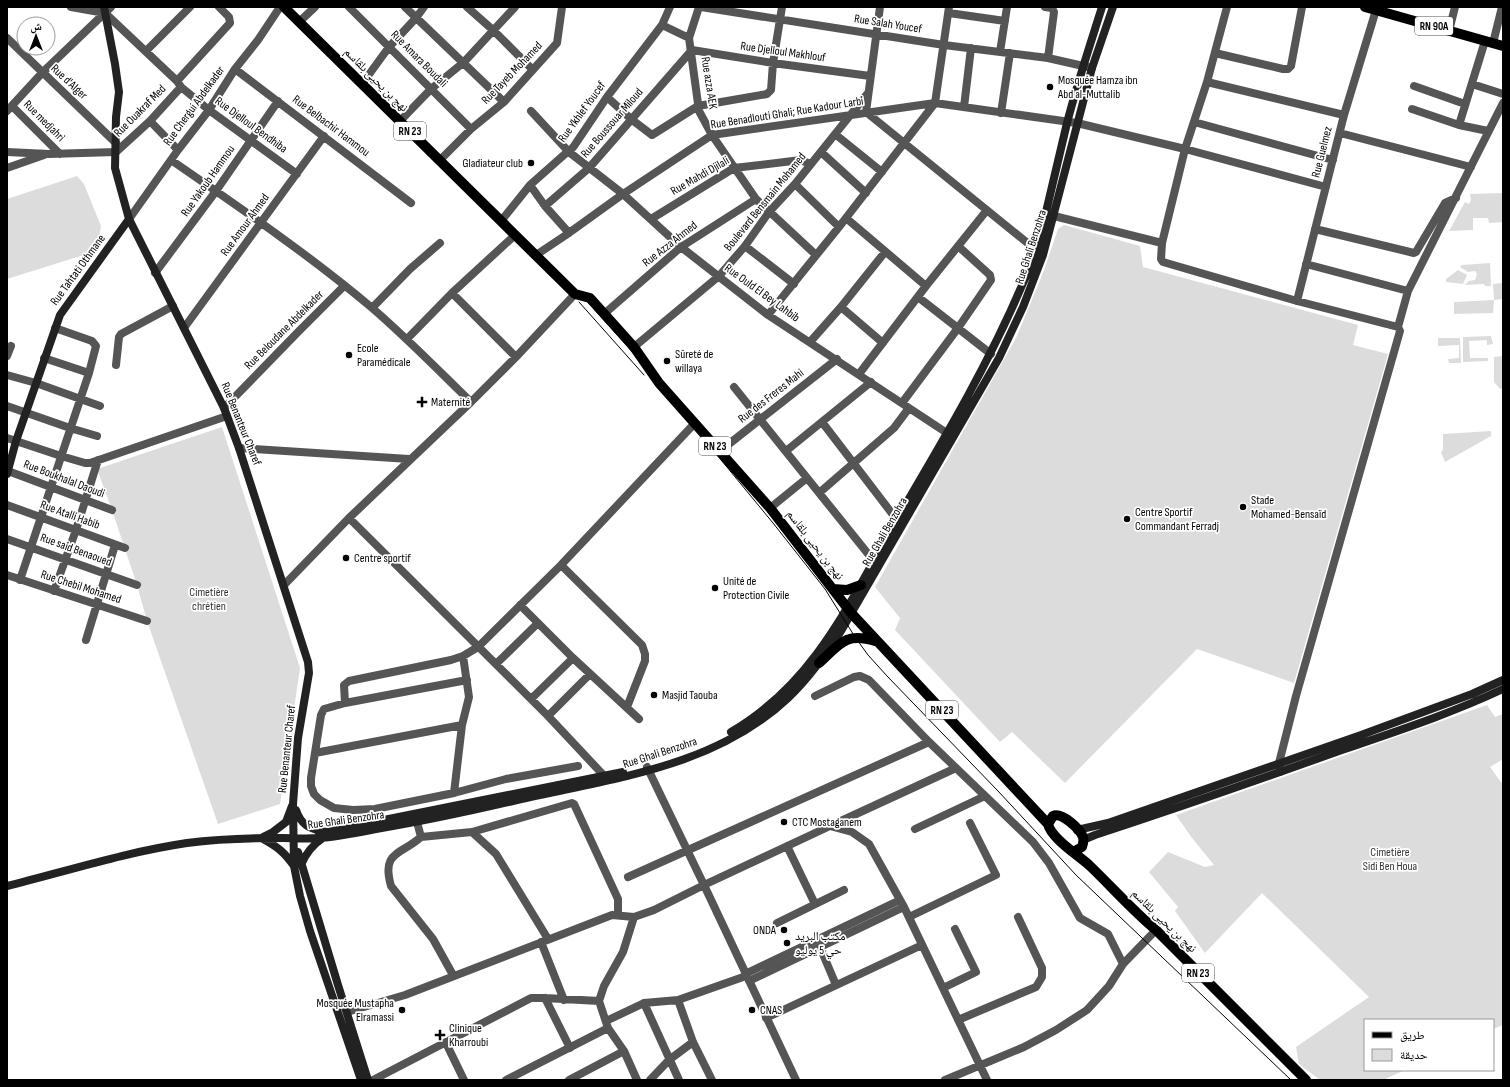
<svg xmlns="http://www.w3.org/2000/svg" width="1510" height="1087" viewBox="0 0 1510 1087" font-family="'Sofia Sans Condensed','Noto Naskh Arabic',sans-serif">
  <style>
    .green { fill: #dcdcdc }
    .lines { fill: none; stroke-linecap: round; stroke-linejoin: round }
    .minor { stroke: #555; stroke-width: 8 }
    .secondary { stroke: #222; stroke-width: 8 }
    .primary { stroke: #000; stroke-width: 10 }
    .tram { stroke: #000; stroke-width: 1 }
    .poi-dot { fill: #000; stroke: #fff; stroke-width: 1.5 }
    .labels { text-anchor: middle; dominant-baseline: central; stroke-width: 3.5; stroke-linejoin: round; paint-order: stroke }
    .shield { fill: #fff; stroke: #4c4c4c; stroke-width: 1 }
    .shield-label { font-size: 11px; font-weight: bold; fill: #000 }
    .street-label { font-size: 12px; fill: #000; stroke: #fff }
    .poi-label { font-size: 12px; fill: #000; stroke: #fff; text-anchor: start }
    .park-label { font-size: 12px; fill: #333; stroke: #fff }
  </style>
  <rect width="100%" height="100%" fill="#fff"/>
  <path class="green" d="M77,176L84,184L101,226L99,237L93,252L7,279V199Z
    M1503,193V222L1489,223L1488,218H1473V230L1449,231L1465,202L1469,204L1471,200L1470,194Z
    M1064,225L1140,246L1143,267L1358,325L1353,345L1388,354L1294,683L1197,649L1065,783L1012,732L1000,742L895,630L900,618L875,587L1016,338L1043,273L1058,229Z
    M1490,263L1491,286H1485L1484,284L1465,285L1469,281L1475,280L1477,274L1475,271L1468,272L1460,267L1462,265Z
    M1458,270L1467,275L1463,284L1446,282V279Z
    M1503,283V299L1494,300L1493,313L1454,314V302L1494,300L1493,284Z
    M1491,336L1493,344L1487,345V340L1469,341L1470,358H1488V361L1463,362V337Z
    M1438,338H1460L1461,363H1449L1448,359L1459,358V345L1438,346Z
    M1503,356V388L1500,389L1494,382V357Z
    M222,427L300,668L280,804L218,824L147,621L137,585L112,510L97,469Z
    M1491,431V436L1445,462L1441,452L1443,450V434Z
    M1487,705L1495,717L1503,714V759L1490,767L1503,785V1025L1493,1029V1020H1365V1070H1405L1383,1080H1320L1299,1064L1296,1047L1369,997L1262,893L1205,953L1175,911L1178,907L1149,872L1168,852L1205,867L1214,865L1192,838L1176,815Z"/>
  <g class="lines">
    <path class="minor" d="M71,7L105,13
      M349,7L471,129
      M405,7L504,102
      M467,7L493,30L533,70
      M701,7L944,45L1048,58L1092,68
      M880,7L866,112L1041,254
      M1045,7L1052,8L1054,12L1048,58
      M1227,7L1207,82L1185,149L1162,243L1161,259L1163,262L1297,301L1398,327
      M105,13L177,81L181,87L209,110L297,174
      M949,13L1005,21
      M299,22L315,7
      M662,25L689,38L699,111L712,135L756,199L816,255
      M1449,31L1455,7
      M7,38L116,143
      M689,38L699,7
      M1493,43L1502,7
      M146,51L190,7
      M1000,52L1007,7
      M1215,53L1283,69H1288L1291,66L1302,7
      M235,69L411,203
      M177,81L230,23L229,17L219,7
      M1207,82L1344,115
      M362,84L389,47L416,18L424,7
      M1472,84L1503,94
      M1414,86L1465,104
      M607,97L631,119L652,135L698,106L767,94L771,90L773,63L782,7
      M12,106L60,154
      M964,107L971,48
      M1412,109L1459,125L1488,131
      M7,111L42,73L111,7
      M531,111L569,152L623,194L681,247L768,315L953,437
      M1001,113L1010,53
      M150,121L178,150
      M400,121L431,89L464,62L515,7
      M1194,122L1333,160
      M1459,125L1485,41
      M1340,133L1471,167
      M835,134L882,172
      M7,152L49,154L116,152L150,121L181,87
      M821,152L866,193
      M171,160C239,207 308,254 371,307C406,337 438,370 471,402
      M440,160L471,129L504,102L557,43L562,7
      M7,168L44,155
      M795,184L839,227
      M530,185L545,206L569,233
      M545,206L589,168L692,50L773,63L870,76
      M1054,216L1162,243
      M846,218L926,286
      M129,219L178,150L209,110L235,69L258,40L280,7
      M651,219L734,168L801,160L810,164
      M501,221L530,185L565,154L569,152L574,146L607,97L662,25L670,7
      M1315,229L1414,253L1416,252L1445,203L1456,198
      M745,246L794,284
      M536,255L566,235L623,194L712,135L935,103L1077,123L1185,149L1326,187
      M1306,264L1408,291
      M155,273L216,191L278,101
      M452,293L516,357
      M918,297L991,354
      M1297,301L1344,115L1376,10
      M841,307L883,343
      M372,308L410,269L440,243
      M604,314L681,247L756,199
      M768,315L839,227L935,103L949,7
      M184,328L324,136
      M407,339L452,293L515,235
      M810,342L841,307L885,252
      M634,347L719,276L745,246L769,212L795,184L868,93
      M7,356L11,346
      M44,358L89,373
      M116,365L119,337L121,334L173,306
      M859,374L926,286L987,210
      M7,375L36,383L100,406
      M734,387L877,565
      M902,403L958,328L991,280L990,275L958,246
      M7,406L70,428L97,436
      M224,408L299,331L344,286
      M822,422L897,520
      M7,438L61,456L85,463H90L227,416
      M239,448L409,459
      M720,451L837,359
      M786,451L871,382
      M8,471L112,510
      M819,493L894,428L909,408
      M7,505L125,548
      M770,508L807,478
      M349,518L548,716L608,780
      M7,539L137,585
      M561,565L642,645L645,654V661L627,707
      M7,575L147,621
      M20,580L89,373L96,346L92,341L55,328
      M284,585L349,518L471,402L516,357L575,294
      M54,591L76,530L98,460
      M520,605L573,658L639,719
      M86,640L115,545
      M496,664L538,623
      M467,680L345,703L324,709L321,715L311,778V786L314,794L320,800L334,808L353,810L375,809L454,793L506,779L578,766
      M815,696L854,677L860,676L869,680L929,742L1033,842L1049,863L1080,918L1108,934L1123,964
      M531,699L573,658
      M345,703L344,685L349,681L451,660L463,656L478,647L561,565L695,423
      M548,716L590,674
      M315,753L462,725
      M647,767L704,885L830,826L852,832L869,844L904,907L987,1080
      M1280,772L1279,763L1296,696L1400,331L1398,327L1408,291L1503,103
      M454,793L462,725L469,697L463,656
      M417,822L421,837L472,832L496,854L548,939
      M830,826L956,768
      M915,829L985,796
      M472,832L572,803L574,804L618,899V915
      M421,837C401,855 381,851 391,886L433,939L453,975
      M787,846L815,904
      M628,877L929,742
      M634,917L623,952L604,986L599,1001L608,1028L624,1051L637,1080
      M909,917L996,875L970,823
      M777,923L844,890
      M541,942L564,1000
      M820,947L836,985
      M745,974L900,900
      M749,981L904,907
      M943,988L976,972L955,929
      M545,998L570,1048
      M678,1000L693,1042L712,1080
      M644,1003L679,1080
      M347,1012L405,995L612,915L634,917L654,910L704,885L796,1080
      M766,1018L922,945
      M958,1020L1036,987L1042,977V968L1018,917
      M606,1021L644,1003L678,1000L746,976
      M446,1043L464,1080
      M373,1080L531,998H545L599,1001
      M506,1080L608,1028
      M569,1080L624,1051
      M650,1080L669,1060L693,1042
      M945,1080L1024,1047L1056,1030L1087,1010L1109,986L1123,964L1156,930"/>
    <path class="secondary" d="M104,7L115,64L119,92L116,117L115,168L129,219L224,408L239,448L308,662L309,673L298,738L293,804L294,866L300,896L310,931L361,1080
      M7,474L16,441L60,315L129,219
      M731,732C820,680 854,592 904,507C947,434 990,361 1023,283C1028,273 1033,263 1037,252C1041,240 1043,225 1046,212C1053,182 1060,152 1067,123C1077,84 1090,45 1102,7
      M296,810C301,825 309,828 324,832
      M1077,830L1108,823L1361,735L1472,694L1503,680
      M319,833L623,772
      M263,837L273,832L286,822L292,806
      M263,839C278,847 285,853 294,866
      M1083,840L1095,835C1177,808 1258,780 1339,751C1394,732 1450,714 1503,689
      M298,852L338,985L368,1080
      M301,865C306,853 312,845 323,838
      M7,886C67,871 126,852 187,843C218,839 250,838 282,838C293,838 306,839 318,838C337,837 356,833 376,829C423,821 470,811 517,800C612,778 714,768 788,698C809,678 825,655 841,631L999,358L1023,307L1043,255L1092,68L1113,7"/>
    <path class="primary" d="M284,7L575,294L590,298L634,347L659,383L770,508L852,614L1048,824
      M1365,7L1503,46
      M833,589L847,590L861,585
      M819,663C840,644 845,632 875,641
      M1073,852L1082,847C1083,844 1084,840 1083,837C1080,829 1062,812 1053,816L1048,824C1051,838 1078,855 1089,865C1112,887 1132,910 1156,930L1306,1080"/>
    <path class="tram" d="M286,7L554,271L583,297L628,347L773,523L825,589L855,637L868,655L887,676L998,791L1076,875L1291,1080
      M579,302L644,375"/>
  </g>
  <g class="poi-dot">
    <circle cx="1050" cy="87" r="4"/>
    <circle cx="531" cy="163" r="4"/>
    <circle cx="349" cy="355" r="4"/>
    <circle cx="667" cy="361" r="4"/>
    <path d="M420 396h4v4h4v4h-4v4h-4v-4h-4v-4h4z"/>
    <circle cx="1243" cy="507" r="4"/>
    <circle cx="1127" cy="519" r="4"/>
    <circle cx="346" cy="558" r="4"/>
    <circle cx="715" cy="588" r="4"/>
    <circle cx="654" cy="695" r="4"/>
    <circle cx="784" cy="822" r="4"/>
    <circle cx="784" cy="930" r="4"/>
    <circle cx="787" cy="943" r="4"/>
    <circle cx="402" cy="1010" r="4"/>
    <circle cx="752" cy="1010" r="4"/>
    <path d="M438 1029h4v4h4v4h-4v4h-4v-4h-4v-4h4z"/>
  </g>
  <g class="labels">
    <g class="shield">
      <rect x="1415" y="17" width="38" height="18" rx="3"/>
      <rect x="394" y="122" width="32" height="18" rx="3"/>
      <rect x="699" y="437" width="32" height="18" rx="3"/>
      <rect x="926" y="701" width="32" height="18" rx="3"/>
      <rect x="1182" y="964" width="32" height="18" rx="3"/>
    </g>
    <g class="shield-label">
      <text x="1434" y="26">RN 90A</text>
      <text x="410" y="131">RN 23</text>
      <text x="715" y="446">RN 23</text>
      <text x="942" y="710">RN 23</text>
      <text x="1198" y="973">RN 23</text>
    </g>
    <g class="street-label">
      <text transform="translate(888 24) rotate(9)">Rue Salah Youcef</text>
      <text transform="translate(783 52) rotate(8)">Rue Djelloul Makhlouf</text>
      <text transform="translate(419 59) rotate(45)">Rue Amara Boudali</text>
      <text transform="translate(512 73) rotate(-46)">Rue Tayeb Mohamed</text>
      <text transform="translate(376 80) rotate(45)">نهج بن يحيى بلقاسم</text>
      <text transform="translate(69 82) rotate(43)">Rue d'Alger</text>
      <text transform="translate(709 83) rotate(81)">Rue azza AEK</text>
      <text transform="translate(194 106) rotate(-54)">Rue Chergui Abdelkader</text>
      <text transform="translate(140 111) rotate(-45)">Rue Ouakraf Med</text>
      <text transform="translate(582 112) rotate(-54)">Rue Ykhlef Youcef</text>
      <text transform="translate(787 113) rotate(-9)">Rue Benadlouti Ghali; Rue Kadour Larbi</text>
      <text transform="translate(44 121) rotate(45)">Rue medjahri</text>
      <text transform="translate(612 123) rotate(-49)">Rue Boussouar Miloud</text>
      <text transform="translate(251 125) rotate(36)">Rue Djelloul Bendhiba</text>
      <text transform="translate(331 126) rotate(37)">Rue Belbachir Hammou</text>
      <text transform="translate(1322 152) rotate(-76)">Rue Guelmez</text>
      <text transform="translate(700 176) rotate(-30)">Rue Mahdi Djilali</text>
      <text transform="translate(208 181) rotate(-55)">Rue Yakoub Hammou</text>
      <text transform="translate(765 202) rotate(-51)">Boulevard Bensmain Mohamed</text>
      <text transform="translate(245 225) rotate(-54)">Rue Amour Ahmed</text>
      <text transform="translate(670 244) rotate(-38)">Rue Azza Ahmed</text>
      <text transform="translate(1031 247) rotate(-72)">Rue Ghali Benzohra</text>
      <text transform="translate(78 270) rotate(-54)">Rue Tahtati Othmane</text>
      <text transform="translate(762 293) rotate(36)">Rue Ould El Bey Lahbib</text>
      <text transform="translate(284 330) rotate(-45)">Rue Beloudane Abdelkader</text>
      <text transform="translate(771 396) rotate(-38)">Rue des Freres Mahi</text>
      <text transform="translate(241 424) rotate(68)">Rue Benanteur Charef</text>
      <text transform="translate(64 479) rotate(21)">Rue Boukhalal Daoudi</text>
      <text transform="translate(70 515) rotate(20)">Rue Atalli Habib</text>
      <text transform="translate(885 532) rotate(-60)">Rue Ghali Benzohra</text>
      <text transform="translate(815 545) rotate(52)">نهج بن يحيى بلقاسم</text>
      <text transform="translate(76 550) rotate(20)">Rue said Benaoued</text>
      <text transform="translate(81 587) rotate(18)">Rue Chebil Mohamed</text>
      <text transform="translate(287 749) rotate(-84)">Rue Benanteur Charef</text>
      <text transform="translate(660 753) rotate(-18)">Rue Ghali Benzohra</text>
      <text transform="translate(346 820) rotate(-8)">Rue Ghali Benzohra</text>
      <text transform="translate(1164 921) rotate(44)">نهج بن يحيى بلقاسم</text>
    </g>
    <g class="poi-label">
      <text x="1058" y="80">Mosquée Hamza ibn<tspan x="1058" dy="14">Abd al-Muttalib</tspan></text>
      <text x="523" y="163" text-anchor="end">Gladiateur club</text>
      <text x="357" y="348">Ecole<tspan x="357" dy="14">Paramédicale</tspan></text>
      <text x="675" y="354">Sûreté de<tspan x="675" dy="14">willaya</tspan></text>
      <text x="431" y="402">Maternité</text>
      <text x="1251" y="500">Stade<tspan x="1251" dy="14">Mohamed-Bensaïd</tspan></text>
      <text x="1135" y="512">Centre Sportif<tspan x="1135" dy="14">Commandant Ferradj</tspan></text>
      <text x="354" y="558">Centre sportif</text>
      <text x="723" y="581">Unité de<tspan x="723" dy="14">Protection Civile</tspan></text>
      <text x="662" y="695">Masjid Taouba</text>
      <text x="792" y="822">CTC Mostaganem</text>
      <text x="776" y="930" text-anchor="end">ONDA</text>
      <text x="795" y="936">مكتب البريد<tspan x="795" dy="14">حي 5 يوليو</tspan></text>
      <text x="394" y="1003" text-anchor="end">Mosquée Mustapha<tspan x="394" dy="14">Elramassi</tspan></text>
      <text x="760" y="1010">CNAS</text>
      <text x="449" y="1028">Clinique<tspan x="449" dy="14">Kharroubi</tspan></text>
    </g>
    <g class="park-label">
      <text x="209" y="592">Cimetière<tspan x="209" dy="14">chrétien</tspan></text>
      <text x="1390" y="852">Cimetière<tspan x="1390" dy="14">Sidi Ben Houa</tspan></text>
    </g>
  </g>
  <rect width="1510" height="1087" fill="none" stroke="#000000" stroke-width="16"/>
  <rect x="1364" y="1019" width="130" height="52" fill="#ffffff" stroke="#999999"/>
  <rect x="1372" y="1032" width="20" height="6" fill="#000000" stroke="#999999"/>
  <text x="1400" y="1039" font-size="12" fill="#000000">طريق</text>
  <rect x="1372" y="1049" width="20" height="12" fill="#dcdcdc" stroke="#999999"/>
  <text x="1400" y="1059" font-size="12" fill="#000000">حديقة</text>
  <g transform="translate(36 36)"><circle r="19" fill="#ffffff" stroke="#999999"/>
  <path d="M0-3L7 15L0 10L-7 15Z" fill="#000000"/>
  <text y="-6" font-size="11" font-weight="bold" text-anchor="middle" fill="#000000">ش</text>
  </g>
</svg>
